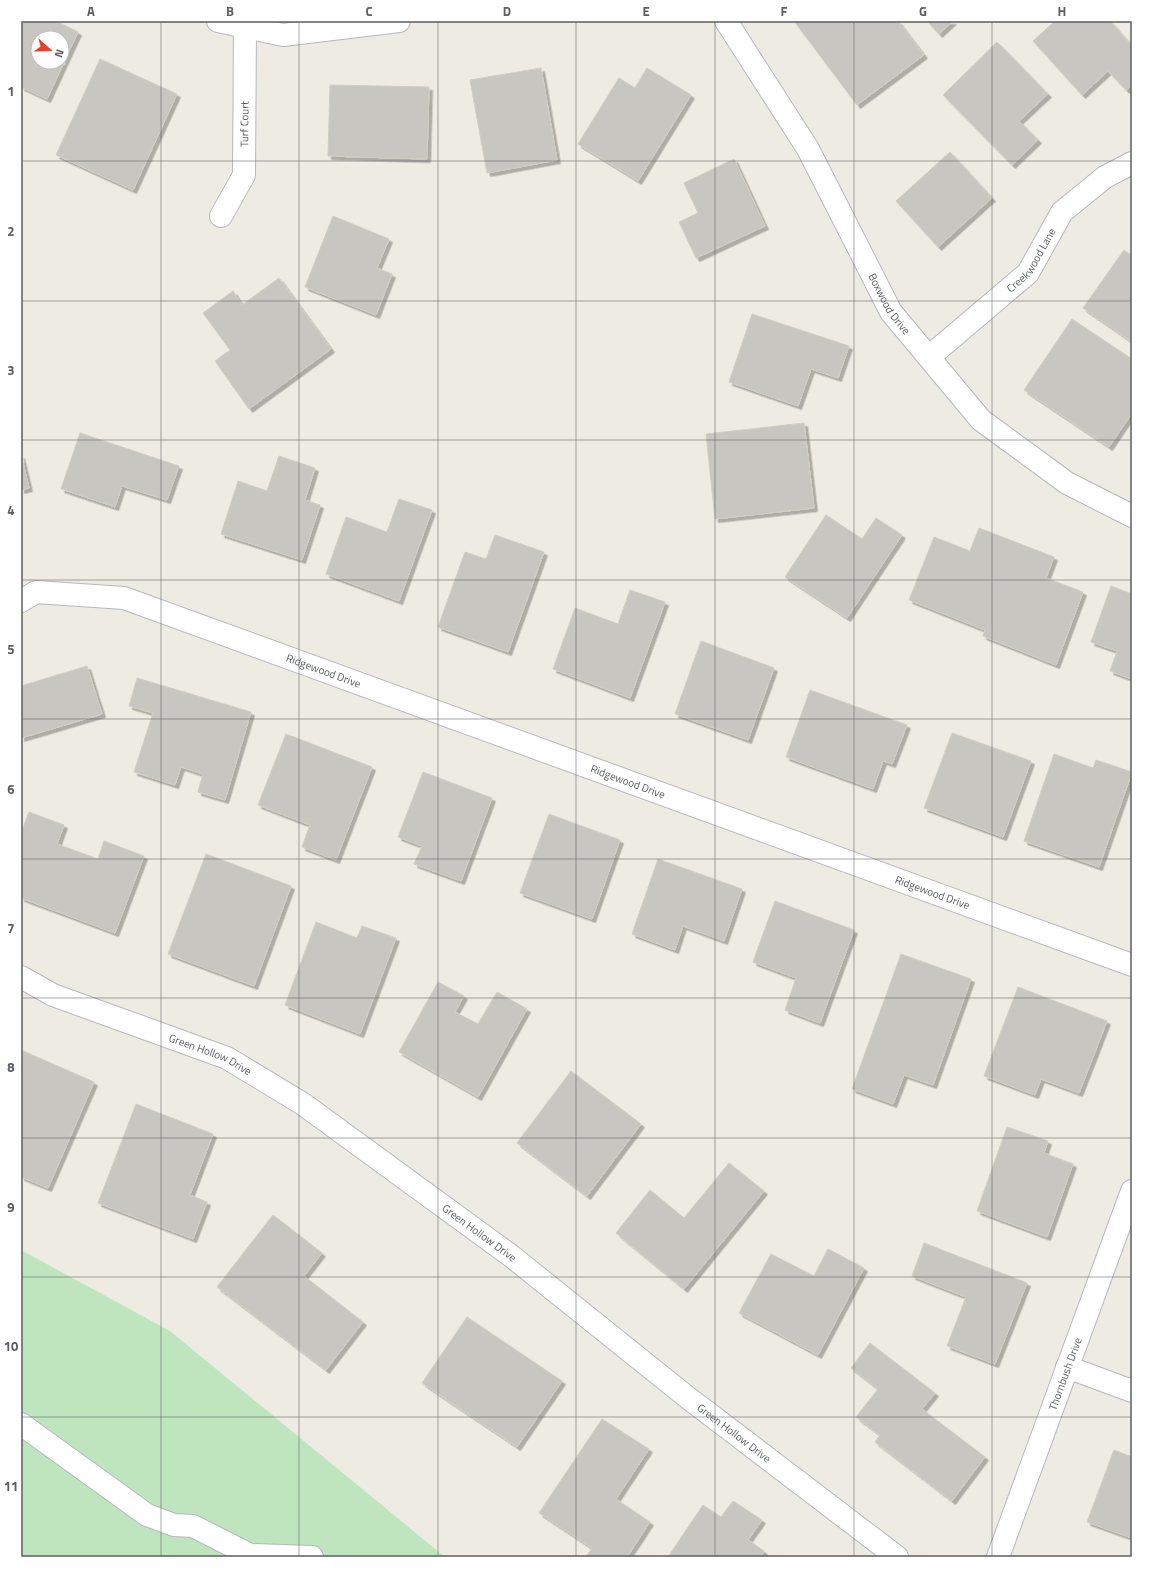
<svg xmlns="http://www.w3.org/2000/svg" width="1153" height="1578" viewBox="0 0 1153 1578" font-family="'Titillium Web',sans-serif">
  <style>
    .green { fill: #bfe5bf }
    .building { fill: #c8c6c0; stroke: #d2cdc1; fill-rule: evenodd; filter: url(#shadow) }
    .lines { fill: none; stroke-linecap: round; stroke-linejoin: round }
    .minor-casing { stroke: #b5b8bd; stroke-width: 24 }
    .minor { stroke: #fff; stroke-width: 22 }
    .grid { fill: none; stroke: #5b5e63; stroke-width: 1; stroke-opacity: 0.55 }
    .labels { text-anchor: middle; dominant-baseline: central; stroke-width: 4; stroke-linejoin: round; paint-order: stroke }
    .street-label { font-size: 11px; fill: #5b5e63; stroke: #fff }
    .neatline { fill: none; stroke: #5b5e63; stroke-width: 1.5 }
    .grid-label { font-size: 13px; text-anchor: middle; font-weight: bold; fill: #5b5e63 }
  </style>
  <defs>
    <filter id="shadow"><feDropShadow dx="3.5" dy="3.5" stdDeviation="0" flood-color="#0004"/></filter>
  </defs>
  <rect width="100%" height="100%" fill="#edebe2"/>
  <path class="green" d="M21,1250L170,1331L445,1557H21Z"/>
  <path class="building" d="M21,21H56L78,32L47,99L21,87ZM38,38H62V62H38Z
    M794,21H898L924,55L857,105Z
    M927,21H953L939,34Z
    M1055,21H1110L1132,46V85L1126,90L1108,71L1082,95L1033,41Z
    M997,42L1048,94L1019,121L1038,140L1012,165L943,95Z
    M100,59L177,94L133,190L56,155Z
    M541,68L557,160L487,173L470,80Z
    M647,68L691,95L638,181L578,144L619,78L635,88Z
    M330,85L429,87L427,159L328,156Z
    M950,152L992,198L938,247L896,201Z
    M734,159L765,226L696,258L679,222L698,213L684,183Z
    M333,216L389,239L377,268L392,274L376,315L305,287Z
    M1124,250L1132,256V342L1083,308Z
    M279,278L331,349L249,409L215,361L230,350L203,313L233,291L242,305Z
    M752,314L849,346L838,378L811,369L798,406L729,382Z
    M1072,319L1132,359V413L1109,447L1024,390Z
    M804,423L814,508L715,519L706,434Z
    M80,433L179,466L167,500L122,486L115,507L61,489Z
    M21,455L29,488L21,490Z
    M279,456L315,468L305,500L320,505L302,560L221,534L238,481L267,491Z
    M399,499L432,510L399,601L326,574L346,517L387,532Z
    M826,515L862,539L876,518L902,535L847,618L785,577Z
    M979,528L1054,557L1046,578L1083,592L1056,665L983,636L985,630L909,600L934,537L970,551Z
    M495,535L544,552L508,652L438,627L465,552L486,559Z
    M1111,586L1132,594V679L1110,671L1117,651L1091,642Z
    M630,590L665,602L630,698L553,669L575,608L618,624Z
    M701,641L774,668L748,740L675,714Z
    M87,666L102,714L21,738V686Z
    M137,678L251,712L225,800L198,792L203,774L181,767L175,785L134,772L153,713L129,706Z
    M810,690L907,725L892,764L883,761L873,789L786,757Z
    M952,733L1031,761L1003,837L924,808Z
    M286,734L372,767L336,860L302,847L310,825L258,805Z
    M1054,754L1093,768L1096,760L1132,772L1099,867L1024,841Z
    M423,772L492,798L461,881L414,864L422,846L398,837Z
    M29,812L64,825L57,844L98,859L104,841L144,856L115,933L21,898V833Z
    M549,814L620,840L592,919L520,893Z
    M206,854L291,886L254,986L168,954Z
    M658,859L742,889L724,941L683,926L675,950L632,934Z
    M775,901L854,930L820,1023L785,1010L796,978L753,962Z
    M316,922L357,938L362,926L396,938L360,1034L285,1005Z
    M901,954L971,979L933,1085L904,1075L893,1104L852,1089Z
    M438,982L464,996L455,1012L478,1024L497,992L527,1009L478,1097L399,1052Z
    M1018,987L1107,1021L1079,1093L1041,1079L1035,1095L984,1076Z
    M21,1050L94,1082L48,1188L21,1177Z
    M571,1071L641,1124L587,1196L517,1143Z
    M136,1104L213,1134L190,1195L207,1202L193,1239L98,1203Z
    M1007,1127L1048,1141L1044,1153L1073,1164L1047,1237L977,1211Z
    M729,1163L764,1191L684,1289L616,1233L650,1190L684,1218Z
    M273,1215L322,1253L304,1276L363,1322L326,1370L217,1287Z
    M924,1243L1027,1283L995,1364L947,1346L966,1297L912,1276Z
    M828,1249L864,1268L818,1355L739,1313L771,1254L814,1276Z
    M467,1317L562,1381L517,1447L422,1383Z
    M870,1343L935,1393L922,1409L985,1457L952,1501L875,1442L880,1435L856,1417L878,1389L851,1368Z
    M602,1419L649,1449L616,1499L650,1522L627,1557H586L592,1548L539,1513Z
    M1114,1450L1132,1457V1538L1087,1522Z
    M733,1501L762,1520L748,1540L764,1551L761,1557H668L703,1505L721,1517Z"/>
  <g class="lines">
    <g class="minor-casing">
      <g id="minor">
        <path d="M218,21L283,35L399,21"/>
        <path id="s1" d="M726,21L808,149L891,312L981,420L1067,483L1132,516"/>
        <path id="s2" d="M221,216L244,175L245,27"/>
        <path id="s3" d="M929,357L1028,273L1062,212L1105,177L1132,163"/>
        <path id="s4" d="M21,601L36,592L124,598L1132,965"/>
        <path id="s5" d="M21,977L53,995L227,1058L303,1104L510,1255L687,1397L897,1557"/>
        <path d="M1067,1367L1132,1391"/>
        <path d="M21,1424L147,1515L174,1525L193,1526L250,1555L312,1557"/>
        <path id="s6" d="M998,1557L1132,1191"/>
      </g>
    </g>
    <use href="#minor" class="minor"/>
  </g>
  <path class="grid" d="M161,21V1557M299,21V1557M438,21V1557M576,21V1557M715,21V1557M854,21V1557M992,21V1557M21,161H1132M21,301H1132M21,440H1132M21,580H1132M21,719H1132M21,859H1132M21,998H1132M21,1138H1132M21,1277H1132M21,1417H1132"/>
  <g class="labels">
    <g class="street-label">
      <text stroke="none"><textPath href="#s2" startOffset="98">Turf Court</textPath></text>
      <text stroke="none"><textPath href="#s3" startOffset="142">Creekwood Lane</textPath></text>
      <text stroke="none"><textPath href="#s1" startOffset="327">Boxwood Drive</textPath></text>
      <text stroke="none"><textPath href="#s4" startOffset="318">Ridgewood Drive</textPath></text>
      <text stroke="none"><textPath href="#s4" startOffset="642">Ridgewood Drive</textPath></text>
      <text stroke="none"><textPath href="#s4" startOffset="966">Ridgewood Drive</textPath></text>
      <text stroke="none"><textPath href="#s5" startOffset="205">Green Hollow Drive</textPath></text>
      <text stroke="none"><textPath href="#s5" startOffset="529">Green Hollow Drive</textPath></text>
      <text stroke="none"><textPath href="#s6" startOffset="195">Thornbush Drive</textPath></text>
      <text stroke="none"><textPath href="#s5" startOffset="853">Green Hollow Drive</textPath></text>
    </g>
  </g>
  <rect width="1153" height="1578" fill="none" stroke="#ffffff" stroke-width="44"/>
  <g transform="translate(50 50) rotate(110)"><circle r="19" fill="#ffffff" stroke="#bdbfc1"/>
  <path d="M0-3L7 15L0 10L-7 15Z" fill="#e83f2e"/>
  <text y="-6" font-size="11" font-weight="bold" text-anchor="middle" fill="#5b5e63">N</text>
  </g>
  <rect x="22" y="22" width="1109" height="1534" class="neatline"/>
  <g class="grid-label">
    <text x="91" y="16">A</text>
    <text x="230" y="16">B</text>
    <text x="369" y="16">C</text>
    <text x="507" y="16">D</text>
    <text x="646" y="16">E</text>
    <text x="784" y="16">F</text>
    <text x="923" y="16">G</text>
    <text x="1062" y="16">H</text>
    <text x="11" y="96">1</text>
    <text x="11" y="236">2</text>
    <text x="11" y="375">3</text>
    <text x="11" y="515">4</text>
    <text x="11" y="654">5</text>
    <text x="11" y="794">6</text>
    <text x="11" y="933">7</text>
    <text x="11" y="1072">8</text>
    <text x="11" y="1212">9</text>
    <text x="11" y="1351">10</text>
    <text x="11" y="1491">11</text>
  </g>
</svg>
